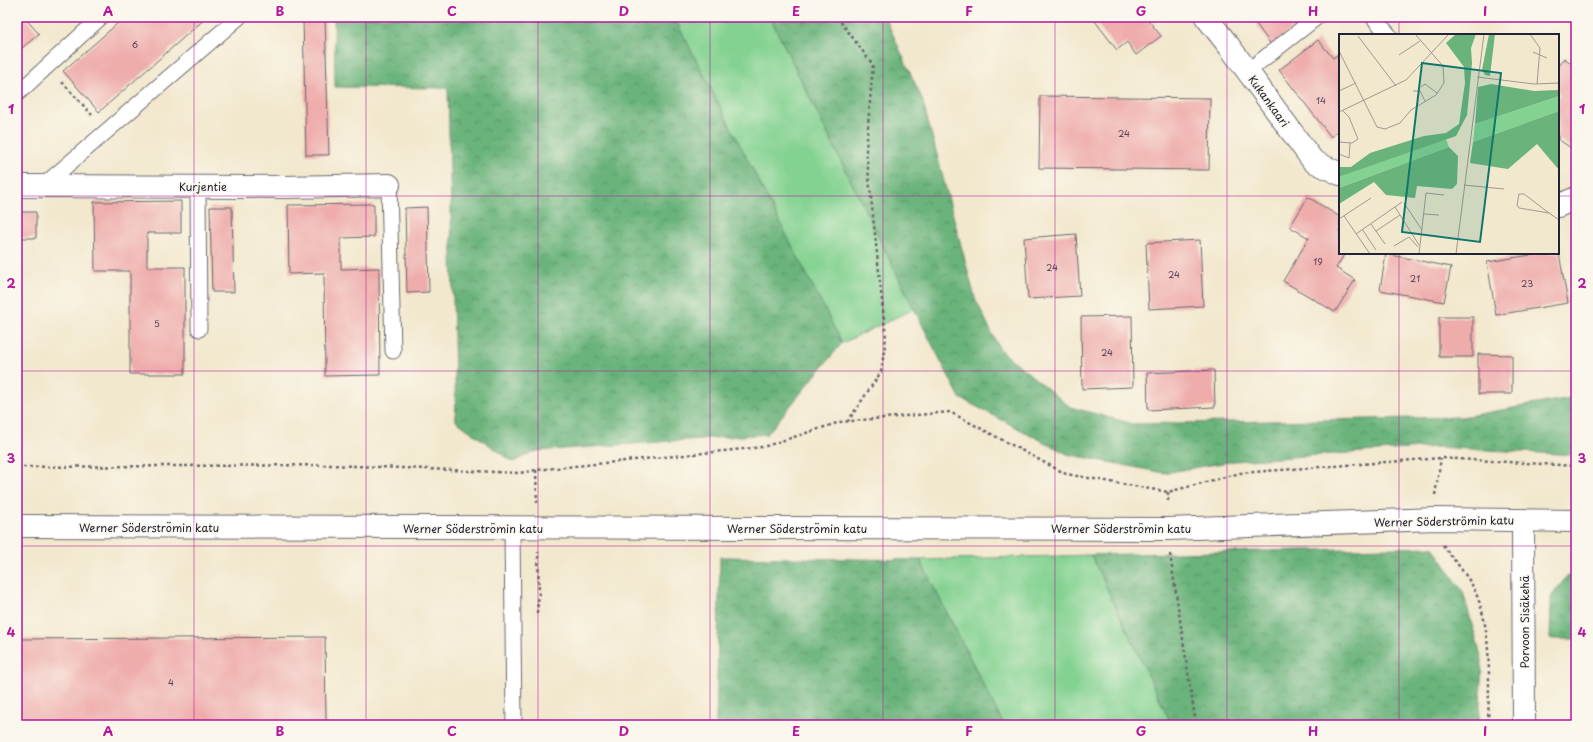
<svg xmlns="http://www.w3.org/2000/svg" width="1593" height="742" viewBox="0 0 1593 742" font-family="'Playpen Sans',sans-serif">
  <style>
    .green { fill: #83d291; stroke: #527a66 }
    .forest { fill: url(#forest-crowns); stroke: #466b5b }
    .building { fill: #eeacab }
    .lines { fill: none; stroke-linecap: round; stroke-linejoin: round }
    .lane-casing { stroke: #6b676e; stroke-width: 17 }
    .street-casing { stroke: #6b676e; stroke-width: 24 }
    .secondary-casing { stroke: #6b676e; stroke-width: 24 }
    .path { stroke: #6b676e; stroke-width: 2.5; stroke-dasharray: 3 3; stroke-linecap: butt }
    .lane { stroke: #fff; stroke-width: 15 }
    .street { stroke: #fff; stroke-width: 22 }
    .secondary { stroke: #fff; stroke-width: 22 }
    .grid { fill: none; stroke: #b5179e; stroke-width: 1; stroke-opacity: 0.55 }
    .labels { text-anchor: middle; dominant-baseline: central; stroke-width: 3.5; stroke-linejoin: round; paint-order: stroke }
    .number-label { font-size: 9px; fill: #554457 }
    .street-label { font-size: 11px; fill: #22223b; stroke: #fbf7ec }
    .inset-road { fill: none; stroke: #9f9993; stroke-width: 1 }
    .view { fill: #0f766e; fill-opacity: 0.15; stroke: #0f766e; stroke-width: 2 }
    .inset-edge { fill: none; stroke: #22223b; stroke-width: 2 }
    .neatline { fill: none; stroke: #b5179e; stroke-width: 1.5 }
    .grid-label { font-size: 13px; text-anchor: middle; font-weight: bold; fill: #b5179e }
  </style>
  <defs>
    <pattern id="forest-crowns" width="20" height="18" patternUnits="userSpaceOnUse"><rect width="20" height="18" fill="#6ab47b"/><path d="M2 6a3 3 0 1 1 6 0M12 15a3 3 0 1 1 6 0" fill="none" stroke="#579266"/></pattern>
  </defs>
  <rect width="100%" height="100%" fill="#fbf7ec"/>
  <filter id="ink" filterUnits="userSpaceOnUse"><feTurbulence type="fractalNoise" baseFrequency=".025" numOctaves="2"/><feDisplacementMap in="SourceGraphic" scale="8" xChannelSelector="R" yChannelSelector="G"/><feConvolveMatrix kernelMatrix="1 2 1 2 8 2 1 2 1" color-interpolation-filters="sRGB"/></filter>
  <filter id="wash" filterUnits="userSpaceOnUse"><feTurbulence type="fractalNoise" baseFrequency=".012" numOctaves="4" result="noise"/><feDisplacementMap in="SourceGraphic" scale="16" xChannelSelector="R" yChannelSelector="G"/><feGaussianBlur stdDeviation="0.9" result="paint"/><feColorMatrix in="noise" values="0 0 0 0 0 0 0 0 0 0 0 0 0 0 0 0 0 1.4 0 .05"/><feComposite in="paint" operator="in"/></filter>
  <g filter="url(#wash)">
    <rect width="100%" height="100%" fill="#f2e8ce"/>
    <path class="green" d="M674,17H770L914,309L842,343Z
      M1091,555L1172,725H1004L920,560Z"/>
    <path class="forest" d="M334,17H674L842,343L767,434L537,451L513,462L456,421L448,88L335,87Z
      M770,17H885L922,99L975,298L1000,350L1070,407L1133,424L1462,417L1576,397V455L1435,447L1234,461L1164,473L1067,454L960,398L914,309Z
      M1433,547L1463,592L1482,660L1479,725H1172L1091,555Z
      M720,557L920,560L1004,725H716Z
      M1576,572V639H1550L1551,597L1567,576Z"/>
    <g id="blocks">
      <path class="building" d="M17,17H24L39,34L17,52Z
        M125,17H207L99,112L63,71Z
        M303,17H325L329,155H306Z
        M1092,17H1146L1161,36L1136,55L1127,42L1117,50Z
        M1251,17H1305L1272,46Z
        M1318,40L1333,58L1340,53V130L1331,137L1279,70Z
        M1564,58L1576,67V142L1571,148L1558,139V97L1560,95L1558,93V66Z
        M1040,96L1210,98L1209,170L1039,168Z
        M1308,197L1340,217V253H1345L1336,268L1355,280L1335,312L1283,281L1309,238L1290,227Z
        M181,201V233H147V267H185V374H130V271H95L94,202Z
        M374,204V237L341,238V269L379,268L380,375L325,376L324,273L289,274L288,205Z
        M210,207H232L234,292H212Z
        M427,207L429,292L407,293L405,208Z
        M17,212H36V238H17Z
        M1076,234L1080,296L1028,299L1024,238Z
        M1200,240L1203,306L1149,309L1146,243Z
        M1558,248L1568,303L1496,315L1487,262L1543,253H1558Z
        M1386,254L1451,267L1444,302L1380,290Z
        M1132,316L1133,387L1082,389L1081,317Z
        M1439,317H1473V357H1439Z
        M1478,354L1512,355V394H1478Z
        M1214,370L1215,407L1148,410L1147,373Z
        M325,637L326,725H17V639Z"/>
    </g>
  </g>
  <g filter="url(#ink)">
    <use href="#blocks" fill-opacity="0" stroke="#6b676e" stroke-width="1"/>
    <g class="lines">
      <g class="lane-casing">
        <path id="lane" d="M1373,17L1389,35
          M1248,71L1317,17
          M17,94L101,17
          M389,185L393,351
          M43,186L239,17
          M198,186L199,329
          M512,528L514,725"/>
      </g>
      <g class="street-casing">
        <path id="street" d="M1206,17L1229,46L1313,161L1340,174
          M17,186L283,187L389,185
          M1558,206L1576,198
          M1523,520L1524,725"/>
      </g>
      <g class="secondary-casing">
        <path id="secondary" d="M17,526L1168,529L1435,519L1576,521"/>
      </g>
      <path class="path" d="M837,17L873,65L866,150L886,338L881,372L848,421
        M62,82L92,115
        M17,467L331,465L520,473L536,470L763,447L840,422L950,412L1066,474L1168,492L1240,473L1441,458L1576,466
        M536,470L537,503
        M1168,492V503
        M1435,495L1441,458
        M1443,545C1452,558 1464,571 1472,585C1493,624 1489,682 1488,725
        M1170,554L1196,725
        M537,613L539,593L538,552"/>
      <use href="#lane" class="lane"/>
      <use href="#street" class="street"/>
      <use href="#secondary" class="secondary"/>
    </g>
  </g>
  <path class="grid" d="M194,17V725M366,17V725M538,17V725M710,17V725M883,17V725M1055,17V725M1227,17V725M1399,17V35M17,196H1340M1558,196H1576M1399,253V725M17,371H1576M17,546H1576"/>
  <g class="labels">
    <g class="number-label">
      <text x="135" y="44">6</text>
      <text x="1321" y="100">14</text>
      <text x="1124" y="133">24</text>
      <text x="1318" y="261">19</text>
      <text x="1052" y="267">24</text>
      <text x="1174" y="274">24</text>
      <text x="1415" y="278">21</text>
      <text x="1527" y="283">23</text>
      <text x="157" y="323">5</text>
      <text x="1107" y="352">24</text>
      <text x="171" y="682">4</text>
    </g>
    <g class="street-label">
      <text transform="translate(1269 101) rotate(54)">Kukankaari</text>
      <text x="203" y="186">Kurjentie</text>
      <text transform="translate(1444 521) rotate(-1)">Werner Söderströmin katu</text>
      <text x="149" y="527">Werner Söderströmin katu</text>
      <text x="473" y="528">Werner Söderströmin katu</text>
      <text x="797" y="528">Werner Söderströmin katu</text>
      <text x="1121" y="528">Werner Söderströmin katu</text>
      <text transform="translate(1524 622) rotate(-90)">Porvoon Sisäkehä</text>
    </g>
  </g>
  <g transform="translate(1339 34)">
    <rect width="220" height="220" fill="#f2e8ce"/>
    <path d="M220,62V77L134,108L136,90ZM107,105L110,113L0,154V143Z" fill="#83d291"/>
    <path d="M117,0H137L132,14L133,29L128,81L117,102L0,143V133H12L31,119L85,102L107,99L120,90L126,49L125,33L107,9ZM150,0H156L151,42L146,41L143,36ZM152,50L195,57L220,56V62L136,90L139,53ZM220,77V136L198,110L169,135L131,129L134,108ZM110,113L119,122L118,150L113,155L78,152L76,164L47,161L35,148L0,170V154Z" fill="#6ab47b"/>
    <path class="inset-road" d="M191,0L201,14L198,50M19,2L57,52M0,17L38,93L46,95L61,89L72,76L97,61L105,49L104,32L76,0M194,18L208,24M60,21L81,7M138,43L195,50L220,49M82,53L86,50L98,59M0,57L17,49M74,57H81L86,67M0,78L67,46L110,0M0,108L13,109L19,105L10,83L3,76M0,120L10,124L11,109M125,151L165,155M65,169L83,196M56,173L80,211M210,179L180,174L178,171L180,160H185L210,179L220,186M85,180L100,181M5,182L31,220M0,185L32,164M32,190L46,210M23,195L37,216M37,197L61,181M17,200L63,168M55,212L70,203L79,213M80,220L87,159L105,161M117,220L145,0"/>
    <path class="view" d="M83,29L162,39L141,208L63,198Z"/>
    <rect width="220" height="220" class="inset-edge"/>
  </g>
  <rect width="1593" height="742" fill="none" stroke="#fbf7ec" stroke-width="44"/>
  <rect x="22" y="22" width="1549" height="698" class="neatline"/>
  <g class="grid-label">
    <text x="108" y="16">A</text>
    <text x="280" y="16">B</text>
    <text x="452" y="16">C</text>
    <text x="624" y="16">D</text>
    <text x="796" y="16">E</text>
    <text x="969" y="16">F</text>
    <text x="1141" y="16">G</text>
    <text x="1313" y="16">H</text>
    <text x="1485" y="16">I</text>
    <text x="11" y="114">1</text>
    <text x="1582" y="114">1</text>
    <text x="11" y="288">2</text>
    <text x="1582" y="288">2</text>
    <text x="11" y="463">3</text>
    <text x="1582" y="463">3</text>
    <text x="11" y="637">4</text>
    <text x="1582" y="637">4</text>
    <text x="108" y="736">A</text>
    <text x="280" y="736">B</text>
    <text x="452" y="736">C</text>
    <text x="624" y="736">D</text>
    <text x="796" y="736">E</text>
    <text x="969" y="736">F</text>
    <text x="1141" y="736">G</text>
    <text x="1313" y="736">H</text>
    <text x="1485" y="736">I</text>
  </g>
</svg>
